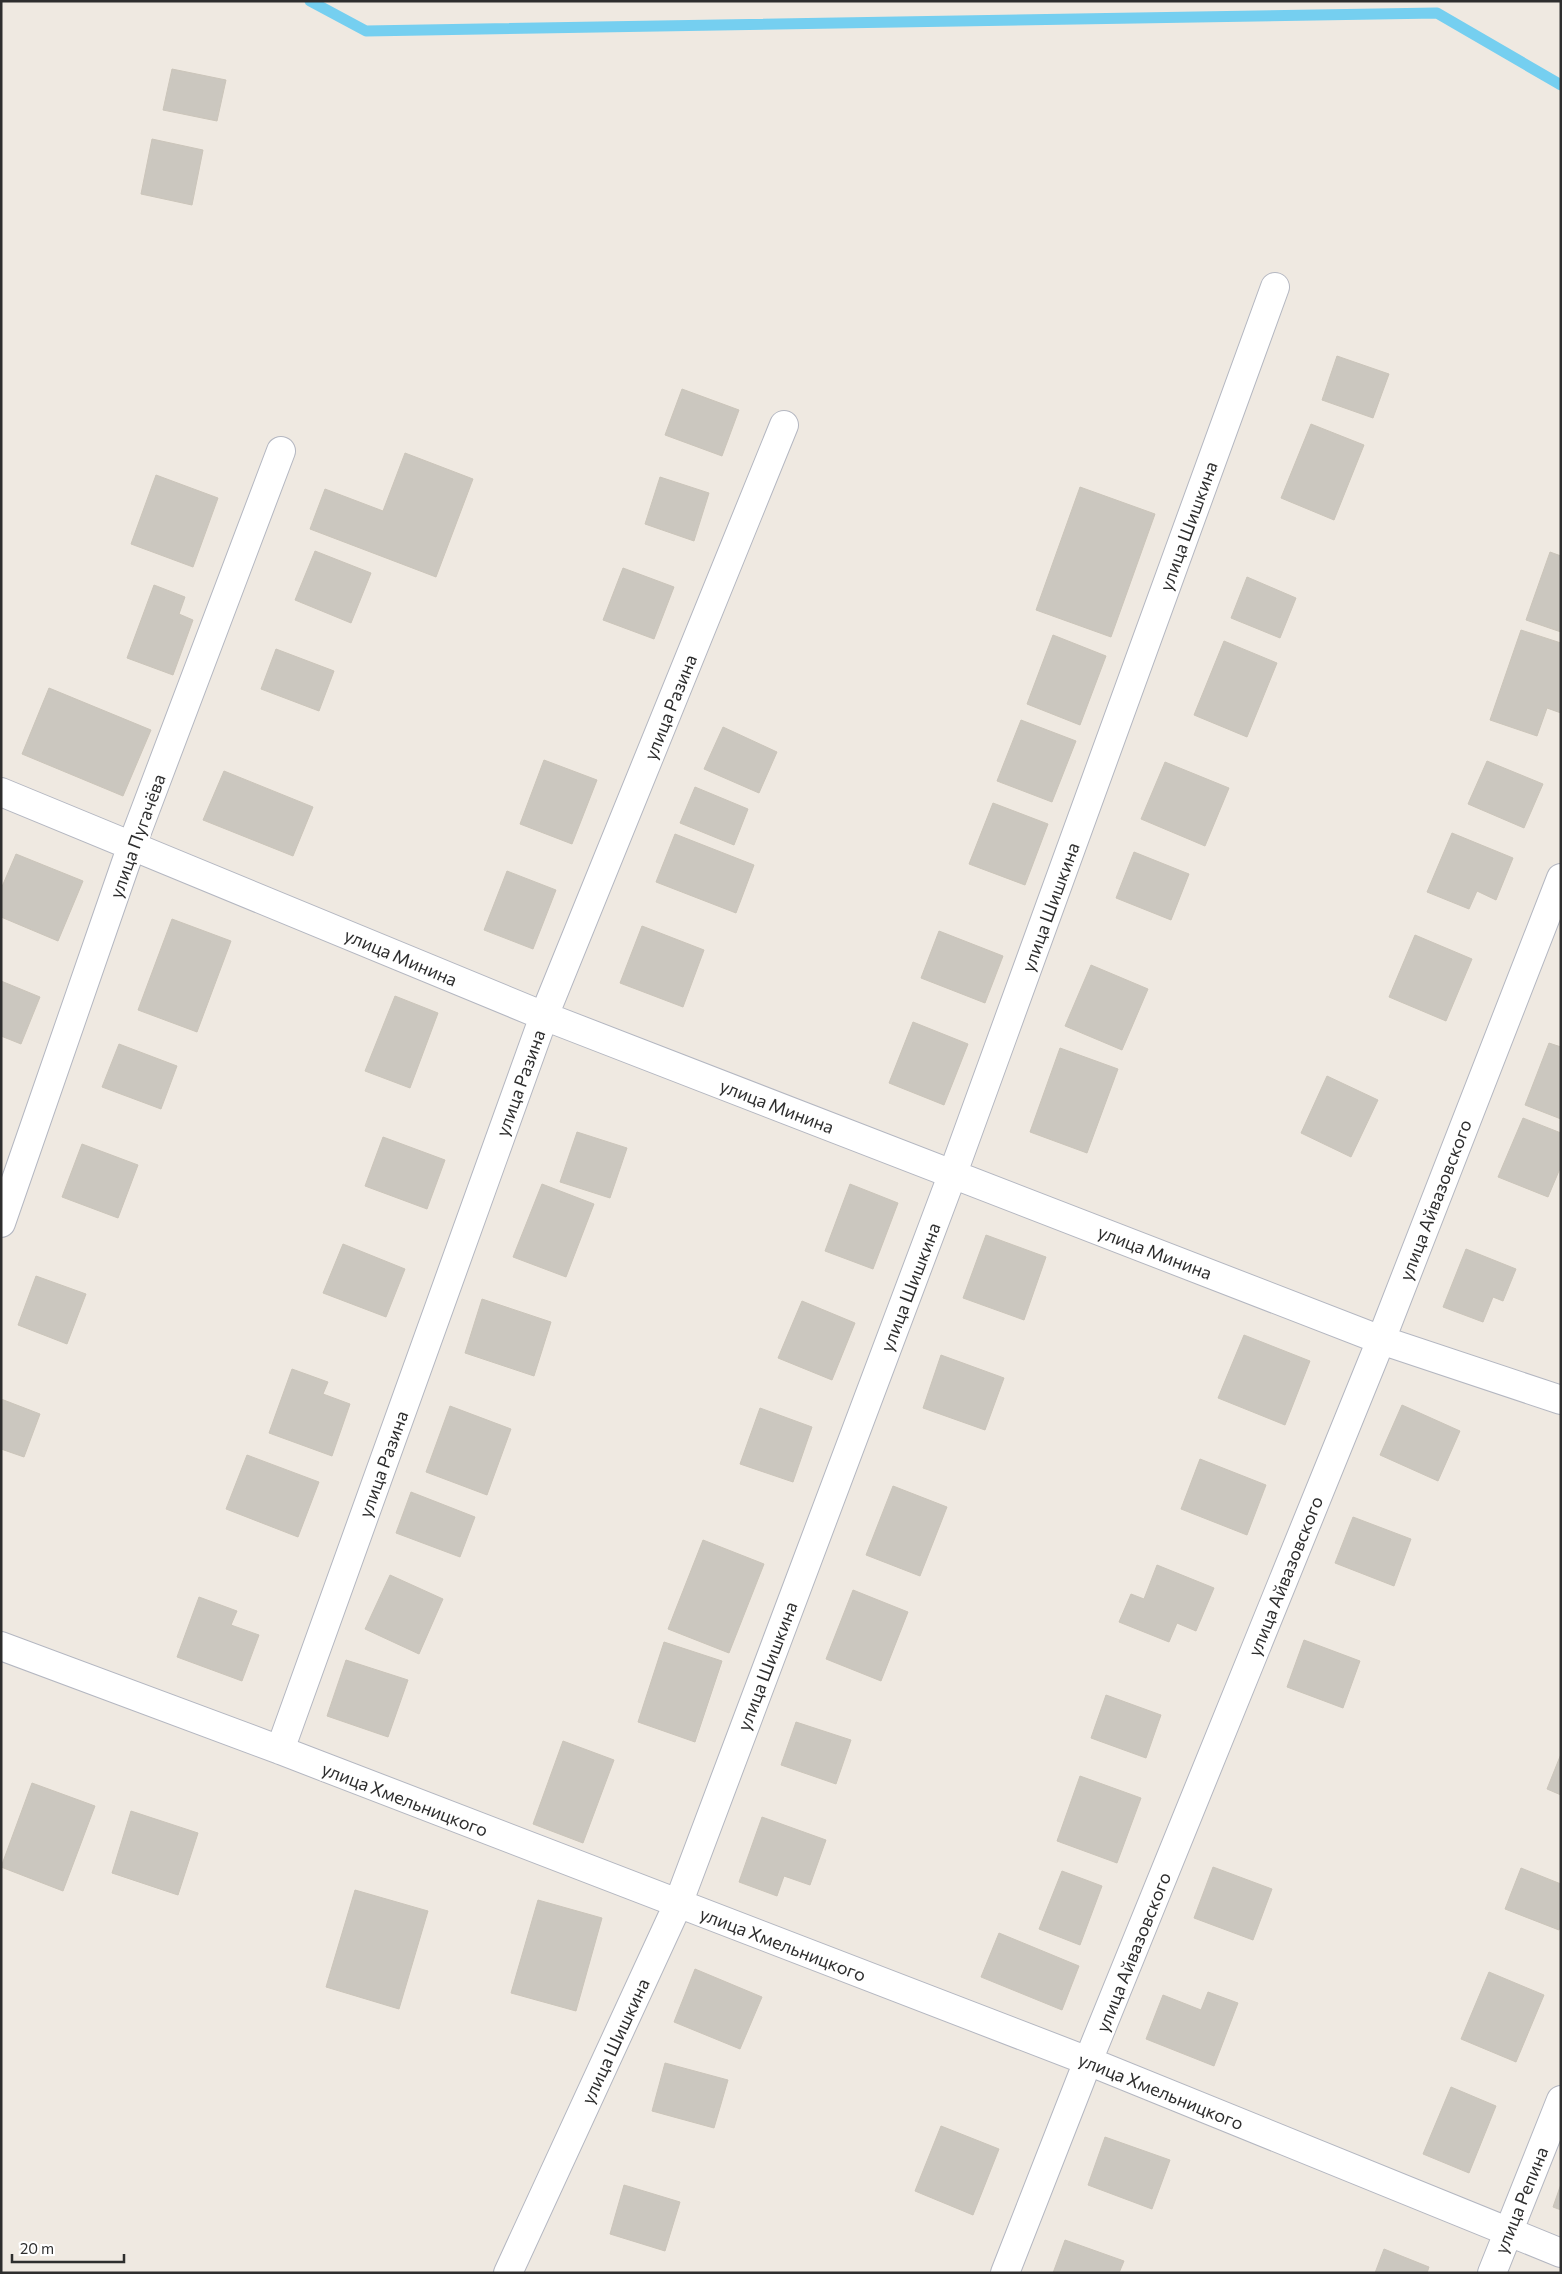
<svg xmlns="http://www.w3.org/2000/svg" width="1562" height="2274" viewBox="0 0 1562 2274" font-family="Commissioner,sans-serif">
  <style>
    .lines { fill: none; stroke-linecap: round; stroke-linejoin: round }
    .stream { stroke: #75cff0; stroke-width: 11 }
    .building { fill: #cbc7bf; stroke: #cbc5ba }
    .minor-casing { stroke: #b4b7c1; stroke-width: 30 }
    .minor { stroke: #fff; stroke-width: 28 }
    .labels { text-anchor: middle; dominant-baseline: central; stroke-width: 5; stroke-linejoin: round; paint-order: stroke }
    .street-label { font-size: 18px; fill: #2e2e2e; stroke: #fff }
  </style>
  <rect width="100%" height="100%" fill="#efe9e1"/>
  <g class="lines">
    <path class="stream" d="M310,1L366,31L1437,13L1561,85"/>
  </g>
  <path class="building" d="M172,69L226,80L217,121L163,110Z
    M152,139L203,150L192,205L141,194Z
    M1337,356L1389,374L1373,418L1322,400Z
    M682,389L739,410L722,456L665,435Z
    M1311,424L1364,445L1334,520L1281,498Z
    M405,453L473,479L436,577L310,529L325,489L383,511Z
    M156,475L218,498L193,567L131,544Z
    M660,477L709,493L694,541L645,524Z
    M1080,487L1155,514L1111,637L1036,610Z
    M315,551L371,573L351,623L295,600Z
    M1550,552L1561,556V632L1526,620Z
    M623,568L674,587L654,639L603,620Z
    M1247,577L1296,598L1280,638L1231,618Z
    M154,585L185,597L179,614L193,620L173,675L127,658Z
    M1521,630L1561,643V713L1547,708L1537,736L1490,720Z
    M1053,635L1106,656L1080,725L1027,704Z
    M1224,641L1277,663L1247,737L1194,715Z
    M276,649L334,671L319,711L261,689Z
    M49,688L151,730L123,796L22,754Z
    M1021,720L1076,741L1052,802L997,781Z
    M723,727L777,752L759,793L704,769Z
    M544,760L597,780L572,844L520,824Z
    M1487,761L1543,784L1524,828L1468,804Z
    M1165,762L1229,788L1205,846L1141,819Z
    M224,771L313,807L293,856L203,820Z
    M695,787L748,809L734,845L680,823Z
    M993,803L1048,824L1025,885L969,864Z
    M1452,833L1513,858L1496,900L1477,891L1469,909L1427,892Z
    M675,834L754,865L736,913L656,882Z
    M1134,852L1189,874L1171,920L1116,898Z
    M16,854L83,881L58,941L1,917V889Z
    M507,871L556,890L533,949L484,930Z
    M172,919L231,941L197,1032L138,1010Z
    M642,926L704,950L683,1007L620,983Z
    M939,931L1003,956L985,1003L921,978Z
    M1415,935L1472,959L1446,1021L1389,997Z
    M1091,965L1148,989L1122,1050L1065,1026Z
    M1,981L40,997L21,1044L1,1036Z
    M395,996L438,1013L410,1088L365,1071Z
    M913,1022L968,1044L944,1105L889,1083Z
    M1549,1043L1561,1047V1119L1525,1105Z
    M119,1044L177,1066L161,1109L102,1087Z
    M1060,1048L1118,1069L1087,1153L1030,1132Z
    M1327,1076L1378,1100L1351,1157L1301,1133Z
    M1523,1118L1561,1133V1166L1548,1197L1498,1177Z
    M577,1132L627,1148L610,1198L560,1182Z
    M383,1137L445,1160L427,1209L365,1186Z
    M82,1144L138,1165L118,1218L62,1197Z
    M542,1184L594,1204L566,1277L513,1257Z
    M850,1184L898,1203L873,1269L825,1251Z
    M986,1235L1046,1257L1024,1320L963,1298Z
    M343,1244L405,1269L386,1317L323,1293Z
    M1466,1249L1516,1269L1503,1301L1493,1297L1483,1322L1443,1307Z
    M36,1276L86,1294L67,1344L18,1325Z
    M482,1299L551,1322L534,1376L465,1353Z
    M802,1301L855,1323L832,1380L778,1358Z
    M1244,1335L1310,1361L1285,1425L1218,1398Z
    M941,1355L1004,1378L985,1430L923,1408Z
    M292,1369L328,1382L323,1394L350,1404L332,1456L269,1433Z
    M1,1399L40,1414L24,1457L1,1449Z
    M1402,1405L1460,1431L1438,1481L1380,1455Z
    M450,1406L511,1429L487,1495L426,1472Z
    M760,1408L812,1427L793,1482L740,1464Z
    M247,1455L319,1482L298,1537L226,1509Z
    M1200,1459L1266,1485L1247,1535L1181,1509Z
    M893,1486L947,1507L920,1576L866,1555Z
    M411,1492L475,1517L460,1557L396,1533Z
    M1353,1517L1411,1539L1394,1586L1335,1563Z
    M703,1540L764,1564L729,1653L668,1629Z
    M1157,1565L1214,1588L1196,1631L1177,1623L1169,1642L1119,1622L1131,1594L1144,1599Z
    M390,1575L443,1599L419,1654L365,1629Z
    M853,1590L908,1612L881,1681L826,1659Z
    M199,1597L237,1611L231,1625L259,1635L242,1681L177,1657Z
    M1304,1640L1360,1661L1343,1708L1287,1687Z
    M664,1642L722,1661L695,1742L638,1722Z
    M346,1660L408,1680L388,1737L327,1716Z
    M1106,1695L1161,1715L1146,1758L1091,1738Z
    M796,1722L851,1740L836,1784L781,1765Z
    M563,1741L614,1760L583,1843L533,1824Z
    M1561,1754V1795L1547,1789Z
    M1080,1776L1141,1798L1117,1863L1057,1841Z
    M32,1783L95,1806L63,1891L1,1867Z
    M131,1811L198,1833L178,1895L112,1873Z
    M762,1817L826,1840L810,1885L784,1876L777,1896L739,1882Z
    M1213,1867L1272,1889L1253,1940L1194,1918Z
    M1521,1868L1561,1884V1924L1559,1930L1505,1909Z
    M1062,1871L1102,1886L1080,1945L1039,1929Z
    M355,1890L428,1911L399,2009L326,1987Z
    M538,1900L602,1918L576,2011L511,1993Z
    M999,1933L1079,1966L1062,2010L981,1977Z
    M695,1969L762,1997L740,2049L674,2022Z
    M1489,1972L1544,1995L1516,2062L1461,2039Z
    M1208,1992L1238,2003L1214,2066L1146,2039L1163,1995L1201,2010Z
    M665,2063L728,2080L714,2128L652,2111Z
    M1451,2087L1496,2106L1469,2173L1423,2154Z
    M941,2126L999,2149L973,2215L915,2191Z
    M1105,2137L1170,2160L1152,2209L1088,2185Z
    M1561,2184V2210L1553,2207Z
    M624,2185L680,2202L665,2251L610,2234Z
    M1065,2240L1124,2261L1119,2273H1053Z
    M1384,2249L1429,2267L1427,2273H1375Z"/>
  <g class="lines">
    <g class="minor-casing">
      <path id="minor" d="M1,792L544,1016L1381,1340L1561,1400
        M1,1223L132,845L281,451
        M1,1646L280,1750L1088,2061L1561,2253
        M280,1750L544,1016L784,425
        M508,2273L678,1904L953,1173L1275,287
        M1005,2273L1088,2061L1381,1340L1561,878
        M1492,2273L1561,2100"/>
    </g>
    <use href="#minor" class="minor"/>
  </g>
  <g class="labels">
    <g class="street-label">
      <text transform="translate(1188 526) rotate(-70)">улица Шишкина</text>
      <text transform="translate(670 707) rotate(-68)">улица Разина</text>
      <text transform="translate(137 836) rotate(-70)">улица Пугачёва</text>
      <text transform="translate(1050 907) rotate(-70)">улица Шишкина</text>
      <text transform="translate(401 957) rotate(23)">улица Минина</text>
      <text transform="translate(520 1083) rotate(-70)">улица Разина</text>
      <text transform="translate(777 1106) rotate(21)">улица Минина</text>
      <text transform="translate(1435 1200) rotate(-69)">улица Айвазовского</text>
      <text transform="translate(1155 1252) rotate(21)">улица Минина</text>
      <text transform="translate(910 1287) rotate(-69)">улица Шишкина</text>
      <text transform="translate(383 1464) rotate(-70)">улица Разина</text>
      <text transform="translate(1285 1576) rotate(-68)">улица Айвазовского</text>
      <text transform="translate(767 1666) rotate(-69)">улица Шишкина</text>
      <text transform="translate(405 1799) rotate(21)">улица Хмельницкого</text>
      <text transform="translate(783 1944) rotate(21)">улица Хмельницкого</text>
      <text transform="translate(1133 1952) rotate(-68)">улица Айвазовского</text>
      <text transform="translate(615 2041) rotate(-65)">улица Шишкина</text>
      <text transform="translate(1161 2091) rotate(22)">улица Хмельницкого</text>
      <text transform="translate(1521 2200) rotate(-68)">улица Репина</text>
    </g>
  </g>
  <rect width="1562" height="2274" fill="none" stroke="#2e2e2e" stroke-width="5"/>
  <path d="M12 2254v8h112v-8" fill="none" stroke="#2e2e2e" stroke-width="2.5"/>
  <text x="20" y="2254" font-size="15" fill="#2e2e2e" stroke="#ffffff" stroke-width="4" paint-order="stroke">20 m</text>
</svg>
